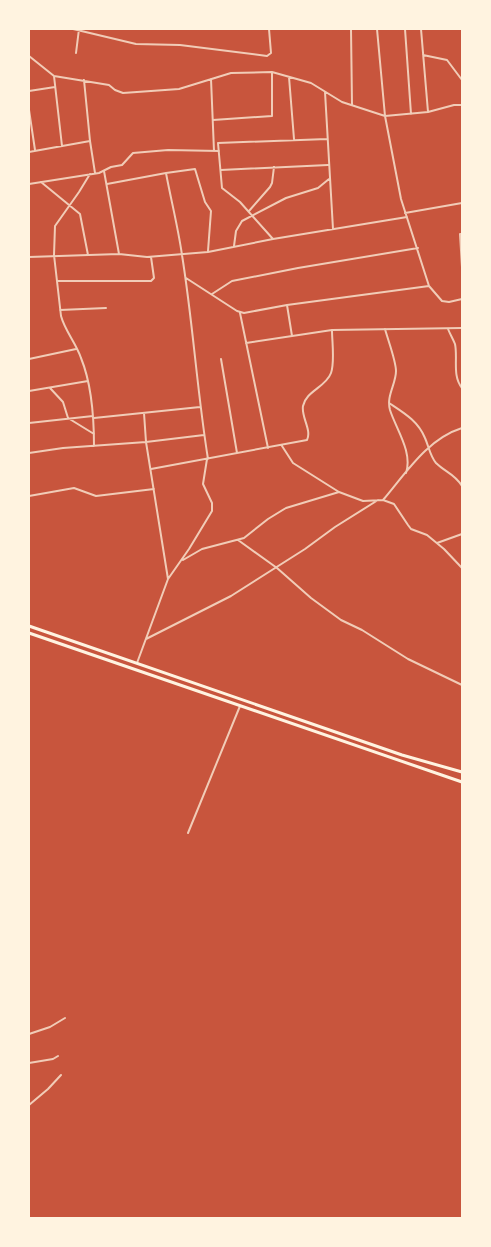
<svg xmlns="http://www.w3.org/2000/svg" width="491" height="1247" viewBox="0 0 491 1247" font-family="'PT Sans Narrow',sans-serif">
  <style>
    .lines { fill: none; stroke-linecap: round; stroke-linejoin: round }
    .minor { stroke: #f1ccb7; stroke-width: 2 }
    .primary { stroke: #fff3e0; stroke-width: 3 }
  </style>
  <rect width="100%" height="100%" fill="#c8553d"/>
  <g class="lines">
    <path class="minor" d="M73,29L136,44L180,45L267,56L271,53L269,29
      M351,29L352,105
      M377,29L385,116L401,199L429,286L442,301L449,302L462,299
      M405,29L411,114
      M421,29L428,112
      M76,53L79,29
      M423,55L447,60L462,80
      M29,56L54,76L109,85L115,90L123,93L179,89L231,73L272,72L311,83L342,102L385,116L428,112L454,105H462
      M54,76L62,146
      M289,77L294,139
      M211,79L214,151
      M84,80L90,141L95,173
      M29,91L55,87
      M325,92L333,229
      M29,110L35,150
      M213,120L272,116V73
      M29,152L90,141
      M221,170L328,165
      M104,171L119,254
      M166,173C171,200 178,227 182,255C193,323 197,391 208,459
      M90,174L79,192L55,226L54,255L61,316C65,331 76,343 81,358C92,385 94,417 94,446
      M41,182L80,214L88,255
      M29,184L99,173L111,167L122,165L133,153L168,150L219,151
      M107,184L166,173L195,169L205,202L211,211L208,251
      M249,211L270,187L272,183L274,167
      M405,213L462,203
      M462,234H460L462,267
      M273,239L240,202L222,188L218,143L327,139
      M234,246L236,231L242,221L286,198L318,188L329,179
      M29,257L119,254L147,257L208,252L273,239L407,217
      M186,278L237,311L244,313L287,305L429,286
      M57,281H151L154,278L151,257
      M212,294L232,281L298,268L418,248
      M287,305L292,336
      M60,310L106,308
      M29,313V322
      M240,313L268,448
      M385,329C388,340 396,361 396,371C396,384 386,396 390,410C396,429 413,452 406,473
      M448,329C450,334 453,339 455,344C458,358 452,376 462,388
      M246,343L332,330L462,328
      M29,359L76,349
      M221,359L237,453
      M50,388L63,402L68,418L94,434
      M29,391L88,381
      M389,403C404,413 418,421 425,438C429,447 430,456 436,463C445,472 455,474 462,486
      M144,413L146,442L168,579
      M94,418L200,407
      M29,423L93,416
      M282,446L293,463L339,492L363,501L383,500L394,504L408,525L411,529L427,535L444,549L462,568
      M29,453L63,448L146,442L204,435
      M151,469L307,440C312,430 301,417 303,406C306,391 326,387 331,373C335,362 332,342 332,330
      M29,496L74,488L96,496L154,489
      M383,500C406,473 427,439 462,428
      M238,540L277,568L311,598L341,620L362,630L408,659L462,685
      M437,543L462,534
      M183,560L202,549L244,538L268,519L286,508L339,492
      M146,639L231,596L305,549L335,527L378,500
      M137,663L168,579L189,549L212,511V503L203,484L207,459
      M188,833L240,706
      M29,1034L50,1027L65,1018
      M29,1063L53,1059L58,1056
      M29,1105L48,1089L61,1075"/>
    <path class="primary" d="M29,626L402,755L462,772
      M29,633L462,782"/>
  </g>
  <rect width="491" height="1247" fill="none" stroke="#fff3e0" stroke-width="60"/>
</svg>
